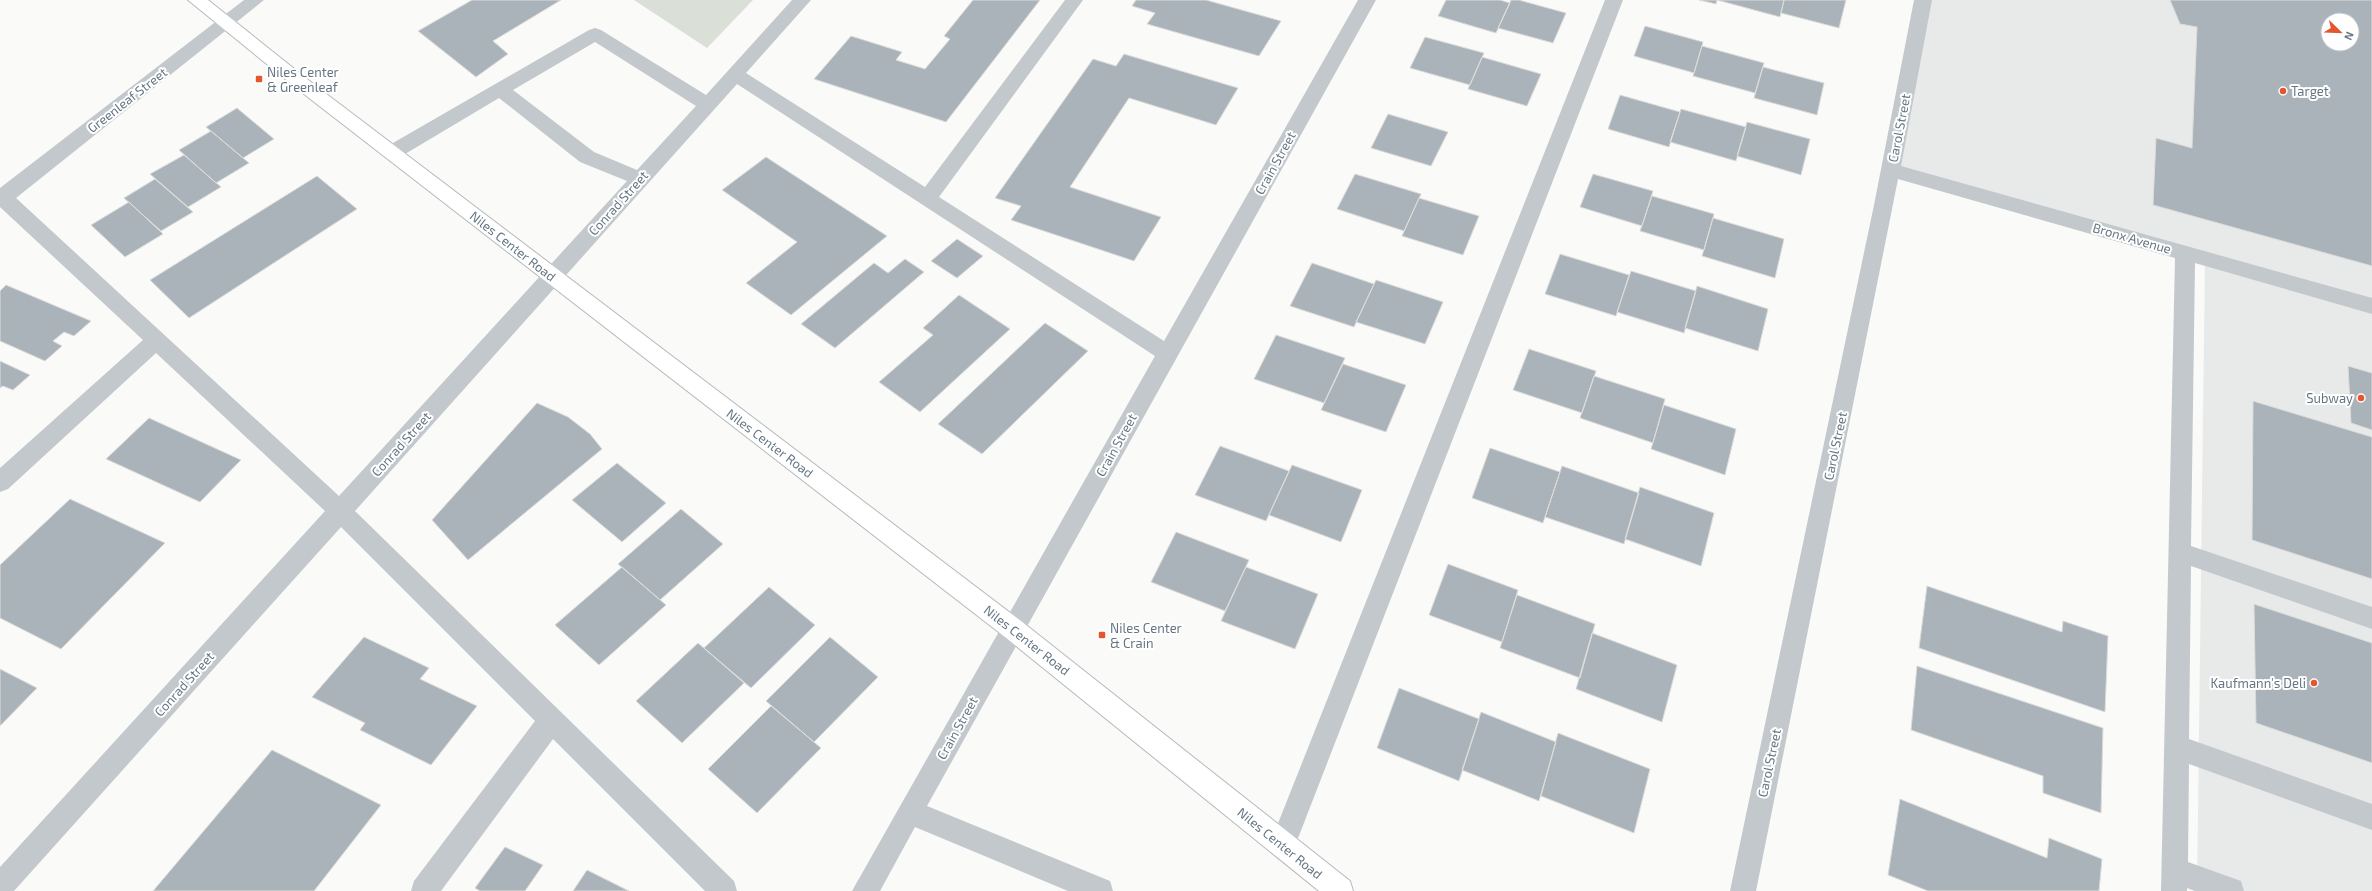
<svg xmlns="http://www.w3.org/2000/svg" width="2372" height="891" viewBox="0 0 2372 891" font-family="'Exo 2',sans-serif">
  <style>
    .built { fill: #e8e9e9; fill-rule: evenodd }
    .green { fill: #dadfd7 }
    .building { fill: #aab3b9; stroke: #dcdcda; fill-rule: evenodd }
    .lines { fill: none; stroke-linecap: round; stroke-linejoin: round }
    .major-casing { stroke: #b5babe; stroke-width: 2 }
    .minor { fill: #c3c8cc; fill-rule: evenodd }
    .major { fill: #fff; fill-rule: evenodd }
    .poi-dot { fill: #e4572e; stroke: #fff; stroke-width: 1.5 }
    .labels { text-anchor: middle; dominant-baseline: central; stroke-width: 4; stroke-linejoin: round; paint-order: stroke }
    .poi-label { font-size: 13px; fill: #657683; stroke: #fff; text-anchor: start }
    .street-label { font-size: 13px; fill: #657683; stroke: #fff }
  </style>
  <rect width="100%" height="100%" fill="#fafaf8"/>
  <path class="built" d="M1923,0H2372V891H2197L2205,259L1891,170ZM2328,20H2352V44H2328Z"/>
  <path class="green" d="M634,0H753L707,48Z"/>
  <path class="building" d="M472,0H561L493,41L508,54L476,77L418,31Z
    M973,0H1040L946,122L814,79L851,36L902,52L896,60L925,69L950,39L944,36Z
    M1136,0H1206L1281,21L1259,56L1147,24L1155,13L1132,6Z
    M1446,0H1500L1510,3L1496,33L1438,16Z
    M1511,0H1519L1566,13L1553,43L1498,28Z
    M1699,0H1717L1716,4Z
    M1717,0H1784L1780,17Z
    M1784,0H1846L1839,28L1781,13Z
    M2170,0H2372V266L2153,205L2156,138L2192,148L2197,27L2180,24ZM2328,20H2352V44H2328Z
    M1645,26L1703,42L1694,73L1634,56Z
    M1425,37L1484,53L1470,85L1410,68Z
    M1702,46L1764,63L1755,93L1693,76Z
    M1124,54L1238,88L1216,125L1129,98L1070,187L1161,217L1134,261L1011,220L1021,206L995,198L1093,59L1116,66Z
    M1482,57L1541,74L1527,106L1468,89Z
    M1763,67L1824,83L1817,115L1754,98Z
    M1620,95L1680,112L1669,147L1608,129Z
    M237,108L274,139L243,158L206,127Z
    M1681,109L1746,127L1736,161L1670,142Z
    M1388,114L1448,132L1431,166L1371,148Z
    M1747,122L1810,139L1801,175L1737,156Z
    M211,131L249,163L216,183L179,150Z
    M184,155L221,187L188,207L150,174Z
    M766,157L887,236L791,315L746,283L797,242L722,190Z
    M1355,174L1421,194L1404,231L1337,209Z
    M1593,174L1653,191L1642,226L1580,207Z
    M317,176L357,209L189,318L150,280Z
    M155,179L193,212L161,231L124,198Z
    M1652,196L1714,214L1704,250L1640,231Z
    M1419,198L1479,216L1463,255L1402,236Z
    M129,202L163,234L125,257L91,225Z
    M1713,218L1784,239L1775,278L1702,256Z
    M957,239L983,256L957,278L931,261Z
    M1560,254L1629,275L1616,316L1545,294Z
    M905,259L924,272L835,348L801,324L874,263L888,273Z
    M1312,263L1374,284L1354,327L1290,306Z
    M1631,271L1696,291L1684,333L1617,312Z
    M1376,280L1443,302L1425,344L1356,322Z
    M6,285L91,321L74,336L64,332L53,341L62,346L45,361L0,341V291Z
    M1697,286L1768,309L1758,351L1685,328Z
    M959,295L1010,329L920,412L879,382L933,335L923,328Z
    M1045,323L1088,351L982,454L938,424Z
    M1276,335L1345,358L1324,403L1254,379Z
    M1529,349L1596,371L1582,413L1513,390Z
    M0,361L30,375L13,390L3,386L0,388Z
    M1343,364L1406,385L1386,432L1321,410Z
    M2348,366L2372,373V430L2351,423Z
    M1594,376L1665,399L1653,443L1580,418Z
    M2253,401L2372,437V579L2252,540Z
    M537,403L568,417L590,434L602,449L468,560L432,520Z
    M1664,405L1736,429L1725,475L1651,449Z
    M149,418L241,460L200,502L106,459Z
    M1220,446L1289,471L1266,521L1195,495Z
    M1490,448L1560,472L1543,523L1472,498Z
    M617,463L666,503L622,542L572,500Z
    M1292,465L1362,490L1341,542L1269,515Z
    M1562,466L1639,493L1624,544L1545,517Z
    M1640,487L1714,513L1701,566L1625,539Z
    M70,499L165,543L61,649L0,618V565Z
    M681,509L723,544L660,600L618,564Z
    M1176,532L1249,560L1225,611L1151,582Z
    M1448,564L1518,590L1502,642L1429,615Z
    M622,567L666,605L599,665L555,625Z
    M1246,567L1318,594L1295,649L1221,621Z
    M1927,586L2062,632L2063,621L2108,636L2105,712L1919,648Z
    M769,587L815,625L751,688L704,648Z
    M1517,595L1595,624L1580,678L1500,648Z
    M2254,604L2372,643V763L2256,723Z
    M1592,633L1677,665L1662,722L1576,689Z
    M364,637L429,668L420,679L477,706L431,765L360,730L365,723L312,697Z
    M830,637L878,677L814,742L766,701Z
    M698,643L744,683L682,743L636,701Z
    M1917,666L2103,728L2101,813L2043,793V776L1911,730Z
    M0,669L37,688L0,726Z
    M1399,688L1479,719L1459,781L1377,748Z
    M771,706L821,748L757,813L708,769Z
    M1481,712L1556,742L1539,801L1462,770Z
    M1558,733L1650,769L1634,833L1541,796Z
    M272,750L381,805L314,891H153Z
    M1900,799L2047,858L2049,838L2102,859L2099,891H1928L1888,875Z
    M505,847L543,865L525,891H480L475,888Z
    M587,870L629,891H573Z"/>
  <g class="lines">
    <g class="major-casing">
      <path id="major" d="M188,0H208L312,83L1021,621L1350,881L1353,891H1319L1005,637L300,91Z"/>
    </g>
    <path class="minor" d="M244,0H264L16,198L339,496L627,181L580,162L499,98L400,157L393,159L386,157L384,152L386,147L589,30L595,28L601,30L706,95L792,0H811L746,73L925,187L1065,0H1083L939,197L1164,341L1358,0H1376L927,806L1110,881L1113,891H1068L915,827L880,891H852L1155,356L737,84L355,511L734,881L737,891H705L553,739L441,891H411L414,881L535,721L341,527L14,891H0V867L325,511L156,353L8,489L0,492V468L143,340L0,207V188ZM595,42L696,106L637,170L594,152L513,90Z
      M1605,0H1623L1295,846L1291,855L1282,859L1273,855L1269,846Z
      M1914,0H1932L1901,166L2372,298V314L2195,263L2191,546L2372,607V629L2191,566L2189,739L2372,804V830L2189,764L2188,862L2241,881L2244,891H2195L2187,888V891H2161L2175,258L1898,179L1756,891H1730L1874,205Z"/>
    <use href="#major" class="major"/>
  </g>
  <g class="poi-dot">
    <rect x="255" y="75" width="8" height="8" rx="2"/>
    <circle cx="2283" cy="91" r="4"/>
    <circle cx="2361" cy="398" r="4"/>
    <rect x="1098" y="631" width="8" height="8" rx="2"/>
    <circle cx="2314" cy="683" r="4"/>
  </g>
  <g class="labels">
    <g class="poi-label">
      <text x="267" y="72">Niles Center<tspan x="267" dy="15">&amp; Greenleaf</tspan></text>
      <text x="2291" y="91">Target</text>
      <text x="2353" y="398" text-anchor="end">Subway</text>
      <text x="1110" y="628">Niles Center<tspan x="1110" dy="15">&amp; Crain</tspan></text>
      <text x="2306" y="683" text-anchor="end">Kaufmann's Deli</text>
    </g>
    <g class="street-label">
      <text transform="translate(127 100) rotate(-38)">Greenleaf Street</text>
      <text transform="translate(1899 128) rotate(-79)">Carol Street</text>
      <text transform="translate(1275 163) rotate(-61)">Crain Street</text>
      <text transform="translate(618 203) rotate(-48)">Conrad Street</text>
      <text transform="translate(2132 238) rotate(16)">Bronx Avenue</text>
      <text transform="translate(513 246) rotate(38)">Niles Center Road</text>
      <text transform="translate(770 443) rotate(37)">Niles Center Road</text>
      <text transform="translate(401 444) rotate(-48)">Conrad Street</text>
      <text transform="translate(1116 445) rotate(-61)">Crain Street</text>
      <text transform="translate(1835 446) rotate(-78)">Carol Street</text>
      <text transform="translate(1027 640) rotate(38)">Niles Center Road</text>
      <text transform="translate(184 684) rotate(-48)">Conrad Street</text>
      <text transform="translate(957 728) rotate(-61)">Crain Street</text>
      <text transform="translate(1769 763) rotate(-78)">Carol Street</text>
      <text transform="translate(1280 843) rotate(39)">Niles Center Road</text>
    </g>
  </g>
  <g transform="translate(2340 32) rotate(113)"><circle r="19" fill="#ffffff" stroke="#c1c8cd"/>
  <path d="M0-3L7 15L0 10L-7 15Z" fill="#e4572e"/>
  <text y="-6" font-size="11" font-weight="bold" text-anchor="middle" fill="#657683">N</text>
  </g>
</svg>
